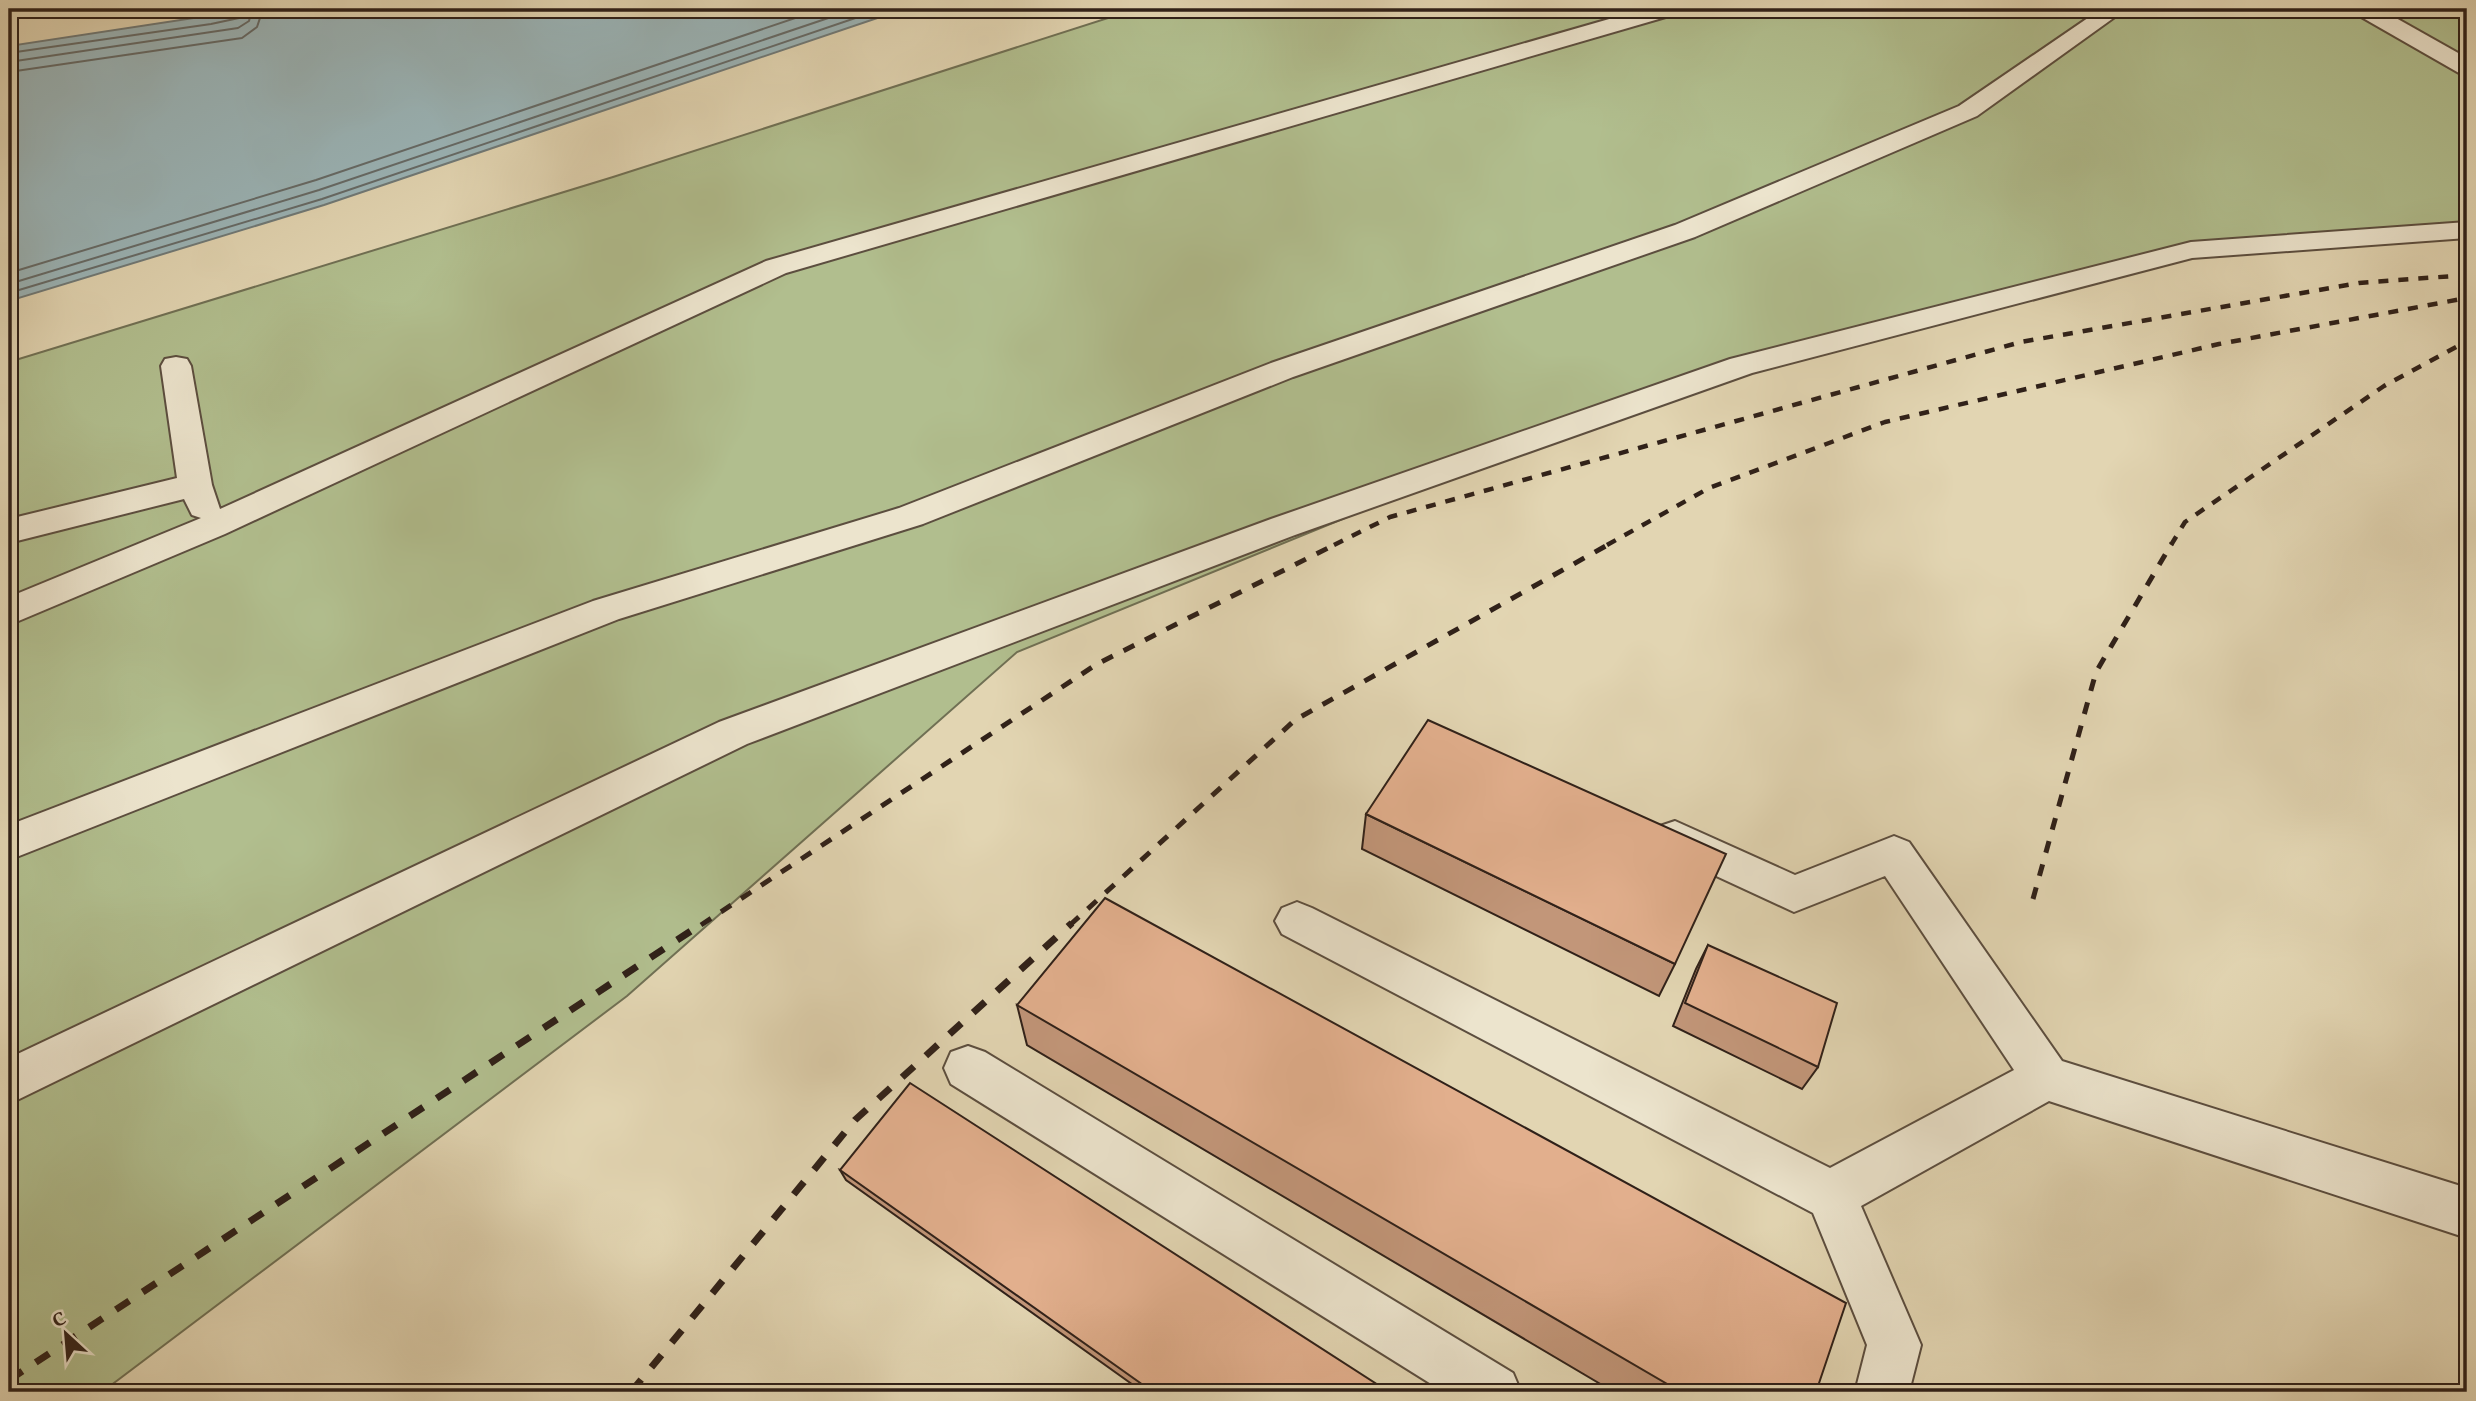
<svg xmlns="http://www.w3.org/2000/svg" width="2476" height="1401" viewBox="0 0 2476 1401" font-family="Vollkorn,serif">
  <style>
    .green { fill: #b1be8e; stroke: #707054; stroke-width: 2 }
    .water { fill: #9bb5b8; stroke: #707a78; stroke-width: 2 }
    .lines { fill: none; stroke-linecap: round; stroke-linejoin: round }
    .shore { stroke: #666b68; stroke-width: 2 }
    .service-casing { stroke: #5c4e3f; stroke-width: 4 }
    .minor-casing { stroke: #5c4e3f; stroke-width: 4 }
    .service { fill: #ece4cd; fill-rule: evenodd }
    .minor { fill: #ece4cd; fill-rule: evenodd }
    .rail-far2 { stroke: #302119; stroke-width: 4.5; stroke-dasharray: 10 10; stroke-linecap: butt }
    .rail-far1 { stroke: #302119; stroke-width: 5; stroke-dasharray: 12 12; stroke-linecap: butt }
    .rail { stroke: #302119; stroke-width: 7; stroke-dasharray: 16 16; stroke-linecap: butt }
    .wall { fill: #c29679; stroke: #302119; stroke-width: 2 }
    .building { fill: #e2af8d; stroke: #302119; stroke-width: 2 }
  </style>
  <rect width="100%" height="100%" fill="#e2d5b2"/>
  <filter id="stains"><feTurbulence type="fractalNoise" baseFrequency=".00286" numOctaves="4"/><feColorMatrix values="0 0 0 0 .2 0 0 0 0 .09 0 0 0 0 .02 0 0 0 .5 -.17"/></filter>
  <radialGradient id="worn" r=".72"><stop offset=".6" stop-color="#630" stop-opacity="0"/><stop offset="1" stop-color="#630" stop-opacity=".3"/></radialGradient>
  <path class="green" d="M1136,9H2467V222L2207,245L1727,362L1017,652L627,996L102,1392H9V362L613,177Z"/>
  <path class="water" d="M253,9H904L324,205L9,301V46Z"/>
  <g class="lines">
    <path class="shore" d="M9,53L211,24L239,18L243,9
      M9,62L238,28L249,21L252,9
      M9,72L242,38L257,27L263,9
      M9,273L316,180L822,9
      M9,284L319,190L855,9
      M9,293L322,199L882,9"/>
    <g class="service-casing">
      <path id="service" d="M1644,9H1679L1676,14L786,273L225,534L9,625V597L201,518L192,515L184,499L9,543V519L177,478L161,366L165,359L176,357L187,359L191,366L212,485L220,509L766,261Z
        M2101,9H2126L1977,116L1695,237L1293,377L923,524L619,619L9,860V825L593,601L899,508L1271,363L1675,225L1959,106Z
        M2467,222V238L2192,258L1752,373L1295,535L747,744L9,1104V1058L719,722L1271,519L1730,359L2191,242Z
        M1675,821L1795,875L1894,836L1909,842L2062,1061L2467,1188V1238L2049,1101L1861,1206L1921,1345L1909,1392H1855L1867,1345L1813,1213L1282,934L1275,921L1282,908L1297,902L1312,908L1830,1168L2014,1070L1885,876L1794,912L1660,850L1654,838L1660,826Z
        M968,1046L985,1052L1513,1373L1521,1392H1444L951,1084L944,1068L951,1052Z"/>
    </g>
    <g class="minor-casing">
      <path id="minor" d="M2353,9H2380L2467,58V75L2459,73L2356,14Z"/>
    </g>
    <use href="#service" class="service"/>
    <use href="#minor" class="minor"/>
    <path class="rail-far2" d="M1334,545L1390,517L2021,342L2359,283L2467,275
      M1607,545L1709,488L1885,422L2219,344L2467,298
      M2171,545L2185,522L2384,386L2467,341"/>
    <path class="rail-far1" d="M2033,899L2096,672L2172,543
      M701,925L1097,664L1338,543
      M1070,925L1295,720L1611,543"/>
    <path class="rail" d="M9,1380L703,923
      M631,1392L855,1120L1072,923"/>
  </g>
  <path class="wall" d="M1366,814L1675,964L1659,996L1362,849Z
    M1708,945L1818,1067L1802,1089L1673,1026L1696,969Z
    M1017,1005L1816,1392H1614L1027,1045Z
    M840,1170L1389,1392H1143L846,1180Z"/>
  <path class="building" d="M1428,720L1726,854L1675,964L1366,814Z
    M1105,898L1846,1303L1816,1392H1681L1017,1005Z
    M1708,945L1837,1003L1818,1067L1685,1003Z
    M910,1083L1389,1392H1153L840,1170Z"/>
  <rect width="2476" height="1401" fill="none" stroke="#e2d5b2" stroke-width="35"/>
  <rect x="10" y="10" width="2455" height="1380" fill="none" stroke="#302119" stroke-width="3.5"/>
  <rect x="18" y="18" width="2441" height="1366" fill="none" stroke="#302119" stroke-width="2"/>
  <g transform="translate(66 1334) rotate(334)" stroke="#ece4cd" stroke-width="5" paint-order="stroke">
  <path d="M0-5L12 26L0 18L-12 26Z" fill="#302119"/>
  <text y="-10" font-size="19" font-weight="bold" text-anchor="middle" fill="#302119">С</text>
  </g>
  <rect width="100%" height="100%" filter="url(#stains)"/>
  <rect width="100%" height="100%" fill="url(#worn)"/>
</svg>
